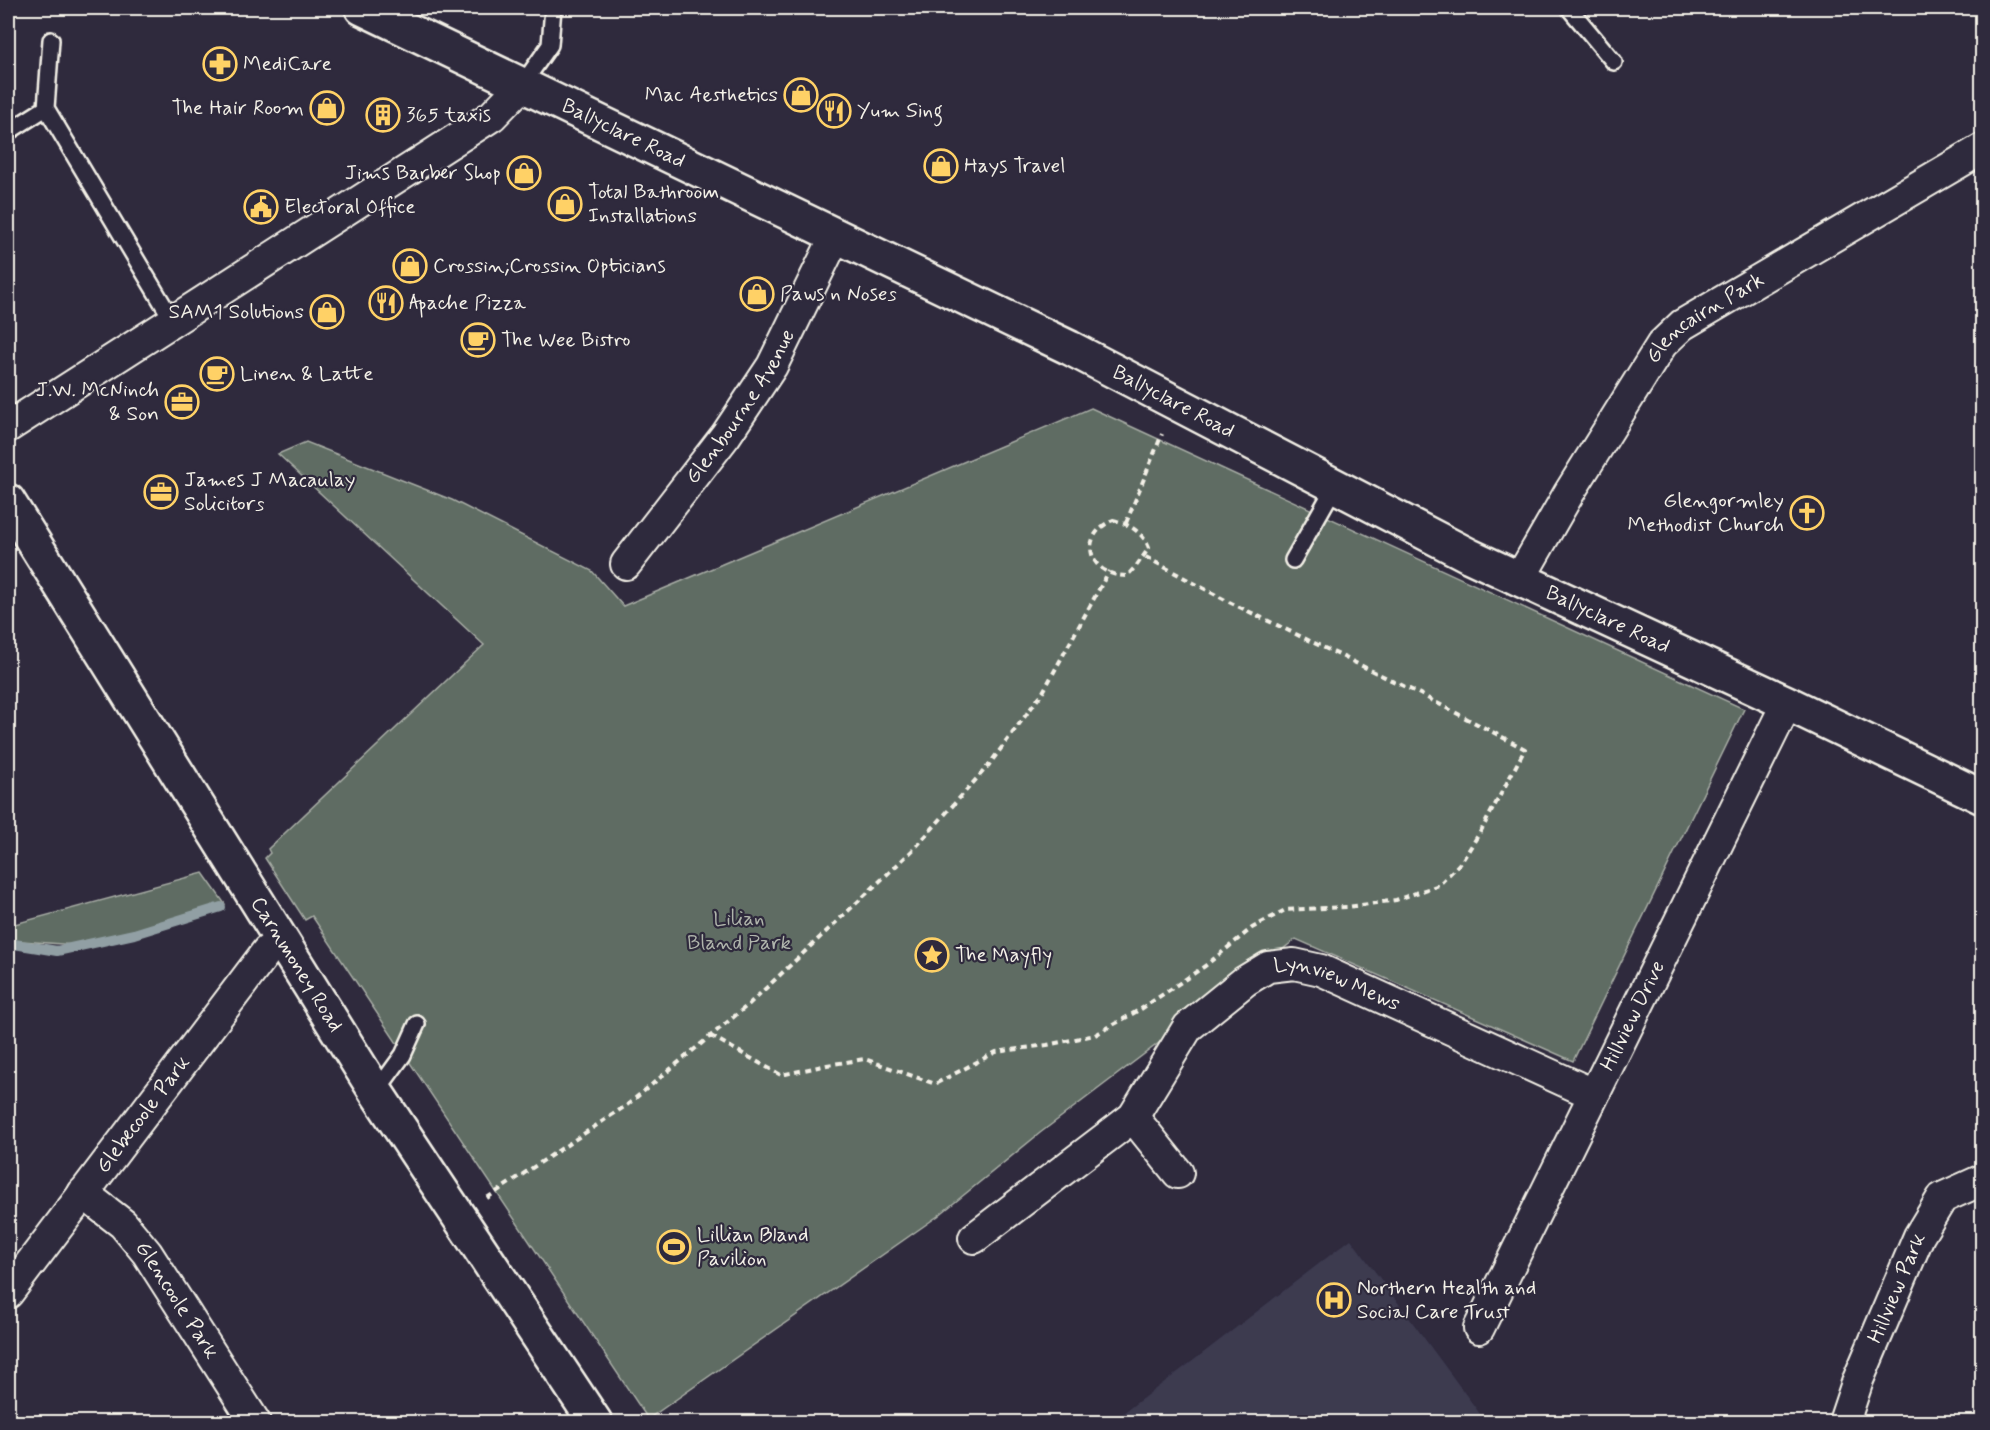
<svg xmlns="http://www.w3.org/2000/svg" width="1990" height="1430" viewBox="0 0 1990 1430" font-family="Mynerve,sans-serif">
  <style>
    .built { fill: #3c3a50 }
    .green { fill: #5e6c63; stroke: #a9aea6; stroke-width: 1.5 }
    .lines { fill: none; stroke-linecap: round; stroke-linejoin: round }
    .stream { stroke: #919fa4; stroke-width: 10 }
    .service-casing { stroke: #f4f1e8; stroke-width: 20 }
    .minor-casing { stroke: #f4f1e8; stroke-width: 34 }
    .tertiary-casing { stroke: #f4f1e8; stroke-width: 38 }
    .secondary-casing { stroke: #f4f1e8; stroke-width: 38 }
    .path { stroke: #f4f1e8; stroke-width: 4; stroke-dasharray: 6 4.5; stroke-linecap: butt }
    .service { stroke: #2f2a3d; stroke-width: 15 }
    .minor { stroke: #2f2a3d; stroke-width: 30 }
    .tertiary { stroke: #2f2a3d; stroke-width: 33 }
    .secondary { stroke: #2f2a3d; stroke-width: 33 }
    .labels { text-anchor: middle; dominant-baseline: central; stroke-width: 4.5; stroke-linejoin: round; paint-order: stroke }
    .poi-label { font-size: 21px; fill: #f4f1e8; stroke: #2f2a3d; text-anchor: start }
    .street-label { font-size: 21px; fill: #f4f1e8; stroke: #2f2a3d }
    .park-label { font-size: 21px; fill: #b0b5ac; stroke: #2f2a3d }
  </style>
  <rect width="100%" height="100%" fill="#2f2a3d"/>
  <filter id="ink" filterUnits="userSpaceOnUse"><feTurbulence type="fractalNoise" baseFrequency=".0167" numOctaves="2"/><feDisplacementMap in="SourceGraphic" scale="12" xChannelSelector="R" yChannelSelector="G"/><feConvolveMatrix kernelMatrix="1 2 1 2 8 2 1 2 1" color-interpolation-filters="sRGB"/></filter>
  <g filter="url(#ink)">
    <path class="built" d="M1351,1239L1486,1422H1111L1194,1360Z"/>
    <path class="green" d="M1091,408L1744,709L1573,1061L1296,939L1040,1133L938,1216L648,1419L312,916L305,920L265,858L270,853L268,849L484,645L278,454L306,442L452,500L592,571L623,606Z
      M203,873L225,904L155,928L89,946L8,940V916L15,924Z"/>
    <g class="lines">
      <path class="stream" d="M8,943L57,951L134,934L221,907"/>
      <g class="service-casing">
        <path id="service" d="M1569,8L1614,62
          M51,40L46,108L173,321
          M522,85L550,45L553,8
          M8,132L46,108
          M1293,560L1335,486
          M376,1092L403,1055L417,1024"/>
      </g>
      <g class="minor-casing">
        <g id="minor">
          <path d="M8,427L492,116L522,85"/>
          <path id="s1" d="M626,564L726,435L772,366L836,235"/>
          <path id="s2" d="M1519,580L1569,493L1662,344L1682,325L1982,149"/>
          <path d="M1133,1117L1178,1173"/>
          <path id="s3" d="M83,1193L123,1224L147,1253L255,1422"/>
          <path id="s4" d="M974,1238L1133,1117L1188,1027L1245,981L1268,967L1294,964L1321,970L1593,1094"/>
          <path id="s5" d="M8,1293L267,951L283,941"/>
          <path id="s6" d="M1479,1328L1787,703"/>
          <path id="s7" d="M1844,1422L1858,1380L1919,1236L1942,1198L1982,1180"/>
        </g>
      </g>
      <g class="tertiary-casing">
        <g id="tertiary">
          <path id="s8" d="M8,501L376,1092L595,1422"/>
        </g>
      </g>
      <g class="secondary-casing">
        <g id="secondary">
          <path id="s9" d="M362,8L1070,348L1470,556L1787,703L1982,797"/>
        </g>
      </g>
      <path class="path" d="M1113,520C1129,524 1143,532 1149,548L1137,565L1127,576C1088,576 1077,536 1113,520Z
        M1126,523L1162,434
        M711,1036L781,1075L827,1065L865,1059L935,1084L996,1052L1047,1045L1095,1035L1141,1009L1205,966L1252,928L1285,910L1348,907L1396,900L1439,885L1462,861L1482,829L1525,749L1416,692L1227,601L1144,556
        M487,1198L627,1105L748,1005L914,849L988,766L1043,692L1109,571"/>
      <use href="#service" class="service"/>
      <use href="#minor" class="minor"/>
      <use href="#tertiary" class="tertiary"/>
      <use href="#secondary" class="secondary"/>
    </g>
  </g>
  <defs>
    <g id="pharmacy-ring" transform="scale(1.725)"><circle r="9.5" fill="#2f2a3d" stroke="#ffd166" stroke-width="1.5"/><path d="M-2-6h4v4h4v4h-4v4h-4v-4h-4v-4h4Z" fill="#ffd166"/></g>
    <g id="shop-ring" transform="scale(1.725)"><circle r="9.5" fill="#2f2a3d" stroke="#ffd166" stroke-width="1.5"/><path d="M-5-2.5h2.3a2.7 3.5 0 0 1 5.4 0H5L5.5 6h-11ZM-1.5-2.5h3a1.5 2.3 0 0 0-3 0Z" fill="#ffd166"/></g>
    <g id="restaurant-ring" transform="scale(1.725)"><circle r="9.5" fill="#2f2a3d" stroke="#ffd166" stroke-width="1.5"/><path d="M-5-6h1v4h1v-4h1v4h1v-4h1v5L-1.5 .5V6h-2V.5L-5-1ZM5-6V6H3V1.5H1.5Q1.5-4 5-6Z" fill="#ffd166"/></g>
    <g id="building-ring" transform="scale(1.725)"><circle r="9.5" fill="#2f2a3d" stroke="#ffd166" stroke-width="1.5"/><path d="M-4-6H4V6H1V3H-1V6H-4ZM-2.5-4.3h1.7v1.8h-1.7ZM.8-4.3h1.7v1.8H.8ZM-2.5-1h1.7V.8h-1.7ZM.8-1h1.7V.8H.8Z" fill="#ffd166"/></g>
    <g id="civic-ring" transform="scale(1.725)"><circle r="9.5" fill="#2f2a3d" stroke="#ffd166" stroke-width="1.5"/><path d="M-.6-6.5H3V-4.5H.6V-3L4-1V1h2V6H-6V1h2V-1L-.6-3ZM-1.2 2.5V6h2.4V2.5Z" fill="#ffd166"/></g>
    <g id="cafe-ring" transform="scale(1.725)"><circle r="9.5" fill="#2f2a3d" stroke="#ffd166" stroke-width="1.5"/><path d="M-5.5-4.5H6V0H3Q3 3.5 0 3.5H-2.5Q-5.5 3.5-5.5 0ZM3-3.2v2h1.7v-2ZM-6 4.5H4V6H-6Z" fill="#ffd166"/></g>
    <g id="office-ring" transform="scale(1.725)"><circle r="9.5" fill="#2f2a3d" stroke="#ffd166" stroke-width="1.5"/><path d="M-6-3h4V-5.5h4V-3h4V5H-6ZM-1-4.5V-3h2v-1.5ZM-6 0V1H6V0Z" fill="#ffd166"/></g>
    <g id="church-ring" transform="scale(1.725)"><circle r="9.5" fill="#2f2a3d" stroke="#ffd166" stroke-width="1.5"/><path d="M-1.2-6h2.4v3.5h3.3v2.4h-3.3V6h-2.4V-.1h-3.3v-2.4h3.3Z" fill="#ffd166"/></g>
    <g id="sight-ring" transform="scale(1.725)"><circle r="9.5" fill="#2f2a3d" stroke="#ffd166" stroke-width="1.5"/><path d="M0-6L1.8-2.2L6-1.7L2.9 1.2L3.7 5.4L0 3.3L-3.7 5.4L-2.9 1.2L-6-1.7L-1.8-2.2Z" fill="#ffd166"/></g>
    <g id="stadium-ring" transform="scale(1.725)"><circle r="9.5" fill="#2f2a3d" stroke="#ffd166" stroke-width="1.5"/><path d="M0-5a6.5 5 0 1 0 0 10a6.5 5 0 1 0 0-10ZM-3.5-1.8h7v3.6h-7Z" fill="#ffd166"/></g>
    <g id="hospital-ring" transform="scale(1.725)"><circle r="9.5" fill="#2f2a3d" stroke="#ffd166" stroke-width="1.5"/><path d="M-5-5h3v3.5h4V-5h3V5h-3V1.5h-4V5h-3Z" fill="#ffd166"/></g>
  </defs>
  <g fill-rule="evenodd">
    <use href="#pharmacy-ring" x="220" y="64"/>
    <use href="#shop-ring" x="801" y="95"/>
    <use href="#shop-ring" x="327" y="108"/>
    <use href="#restaurant-ring" x="834" y="111"/>
    <use href="#building-ring" x="383" y="115"/>
    <use href="#shop-ring" x="941" y="166"/>
    <use href="#shop-ring" x="524" y="173"/>
    <use href="#shop-ring" x="565" y="204"/>
    <use href="#civic-ring" x="261" y="207"/>
    <use href="#shop-ring" x="410" y="266"/>
    <use href="#shop-ring" x="757" y="294"/>
    <use href="#restaurant-ring" x="386" y="303"/>
    <use href="#shop-ring" x="327" y="312"/>
    <use href="#cafe-ring" x="478" y="340"/>
    <use href="#cafe-ring" x="217" y="374"/>
    <use href="#office-ring" x="182" y="402"/>
    <use href="#office-ring" x="161" y="492"/>
    <use href="#church-ring" x="1807" y="513"/>
    <use href="#sight-ring" x="932" y="955"/>
    <use href="#stadium-ring" x="674" y="1247"/>
    <use href="#hospital-ring" x="1334" y="1300"/>
  </g>
  <g class="labels">
    <g class="poi-label">
      <text x="243" y="64">MediCare</text>
      <text x="778" y="95" text-anchor="end">Mac Aesthetics</text>
      <text x="304" y="108" text-anchor="end">The Hair Room</text>
      <text x="857" y="111">Yum Sing</text>
      <text x="406" y="115">365 taxis</text>
      <text x="964" y="166">Hays Travel</text>
      <text x="501" y="173" text-anchor="end">Jims Barber Shop</text>
      <text x="588" y="192">Total Bathroom<tspan x="588" dy="24">Installations</tspan></text>
      <text x="284" y="207">Electoral Office</text>
      <text x="433" y="266">Crossin;Crossin Opticians</text>
      <text x="780" y="294">Paws n Noses</text>
      <text x="409" y="303">Apache Pizza</text>
      <text x="304" y="312" text-anchor="end">SAM1 Solutions</text>
      <text x="501" y="340">The Wee Bistro</text>
      <text x="240" y="374">Linen &amp; Latte</text>
      <text x="159" y="390" text-anchor="end">J.W. McNinch<tspan x="159" dy="24">&amp; Son</tspan></text>
      <text x="184" y="480">James J Macaulay<tspan x="184" dy="24">Solicitors</tspan></text>
      <text x="1784" y="501" text-anchor="end">Glengormley<tspan x="1784" dy="24">Methodist Church</tspan></text>
      <text x="955" y="955">The Mayfly</text>
      <text x="697" y="1235">Lillian Bland<tspan x="697" dy="24">Pavilion</tspan></text>
      <text x="1357" y="1288">Northern Health and<tspan x="1357" dy="24">Social Care Trust</tspan></text>
    </g>
    <g class="street-label">
      <text stroke="none"><textPath href="#s9" startOffset="290">Ballyclare Road</textPath></text>
      <text stroke="none"><textPath href="#s2" startOffset="326">Glencairn Park</textPath></text>
      <text stroke="none"><textPath href="#s9" startOffset="902">Ballyclare Road</textPath></text>
      <text stroke="none"><textPath href="#s1" startOffset="195">Glenbourne Avenue</textPath></text>
      <text stroke="none"><textPath href="#s9" startOffset="1388">Ballyclare Road</textPath></text>
      <text stroke="none"><textPath href="#s8" startOffset="546">Carnmoney Road</textPath></text>
      <text stroke="none"><textPath href="#s4" startOffset="478">Lynview Mews</textPath></text>
      <text stroke="none"><textPath href="#s6" startOffset="348">Hillview Drive</textPath></text>
      <text stroke="none"><textPath href="#s5" startOffset="224">Glebecoole Park</textPath></text>
      <text stroke="none"><textPath href="#s7" startOffset="144">Hillview Park</textPath></text>
      <text stroke="none"><textPath href="#s3" startOffset="144">Glencoole Park</textPath></text>
    </g>
    <g class="park-label">
      <text x="739" y="919">Lilian<tspan x="739" dy="24">Bland Park</tspan></text>
    </g>
  </g>
  <rect width="1990" height="1430" fill="none" stroke="#2f2a3d" stroke-width="30"/>
  <rect x="15" y="15" width="1960" height="1400" fill="none" stroke="#f4f1e8" stroke-width="2" filter="url(#ink)"/>
</svg>
